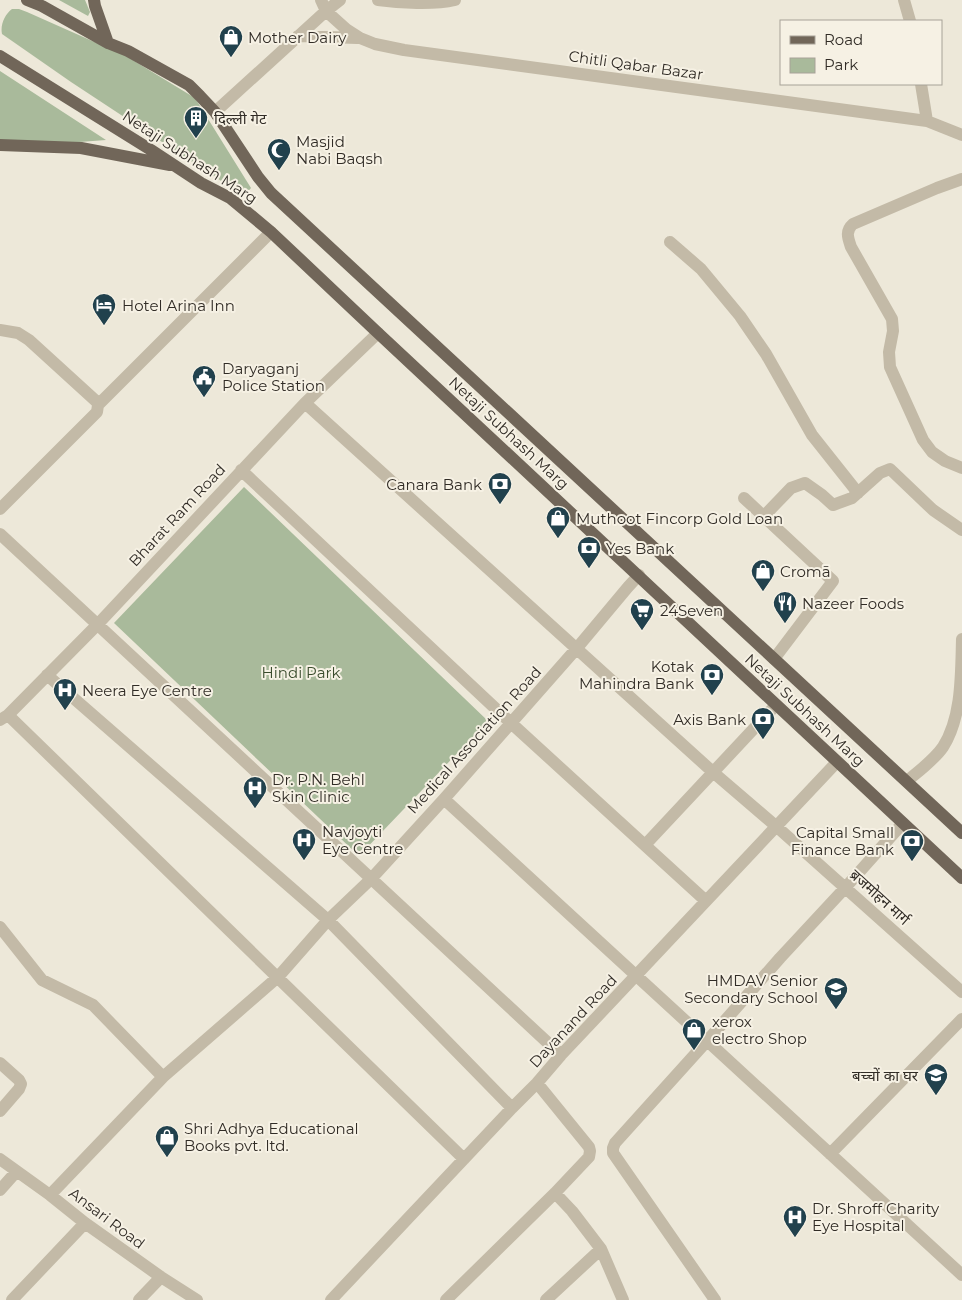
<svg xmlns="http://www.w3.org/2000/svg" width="962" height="1300" viewBox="0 0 962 1300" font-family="Montserrat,'Noto Sans Devanagari',sans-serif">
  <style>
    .green { fill: #a9ba9b }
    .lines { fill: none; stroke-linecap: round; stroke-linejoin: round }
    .minor { stroke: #c3baa7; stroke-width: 12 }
    .major { stroke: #716659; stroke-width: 12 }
    .labels { text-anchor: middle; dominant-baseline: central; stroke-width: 4; stroke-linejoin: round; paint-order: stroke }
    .poi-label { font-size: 15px; fill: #312c26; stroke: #f6f1e4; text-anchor: start }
    .street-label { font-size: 15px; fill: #312c26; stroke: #f6f1e4 }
    .park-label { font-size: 15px; fill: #3a4c2d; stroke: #f6f1e4 }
  </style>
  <rect width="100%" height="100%" fill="#ede8d9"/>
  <path class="green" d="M59,0H85L90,12L88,16Z
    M12,9H19L27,12L126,56L195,98L251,188L244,196L71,82L2,34C0,25 5,14 12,9Z
    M0,71L106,140L0,148Z
    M244,487L488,721L359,856L114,623Z"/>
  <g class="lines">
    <path class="minor" d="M321,0L326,11L346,29L360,38L375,44L404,50L927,121L962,135
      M378,0C400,3 434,5 455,0
      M904,0L910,21
      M298,36L357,38
      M921,84L927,121
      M215,112L326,11L340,0
      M962,179L937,188L853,224C845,231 848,238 851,247L892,319L893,331L889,352L890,367L923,440L932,452L945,461L962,468
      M670,242L701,269L740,316L766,354L812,435L858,493
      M0,330L18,333L29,340L97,402L98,405L97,412L0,509
      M305,403L714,773L777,827L962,992
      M98,405L271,232
      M241,470L511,723L706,901
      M744,498L833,581L774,659
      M764,516L791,488L805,483L822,495L833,505L852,498L880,473L890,469L933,510L962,530
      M0,534L561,1055
      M47,675L328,920L512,1108
      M8,715L464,1159
      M0,720L8,715L98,624L305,403L378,333
      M907,781C919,771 934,760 943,747C962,717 961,675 962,639
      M444,799L962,1275
      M645,845L776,705
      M0,927L42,980L93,1005L163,1077
      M0,1063L19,1080L21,1084L19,1089L0,1111
      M830,1154L962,1019
      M0,1159L50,1195L85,1223L161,1277L197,1300
      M0,1190L16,1172
      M555,1193L572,1211L601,1249L623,1300
      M50,1195L163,1077L278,977L328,920L371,879L444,799L577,648L628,587L639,575
      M12,1300L85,1223
      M139,1300L161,1277
      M331,1300L512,1108L537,1083L561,1055L837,762
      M446,1300L555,1193L589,1157L590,1151L589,1147L537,1083
      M546,1300L601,1249
      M715,1300L613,1153V1148L615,1143L707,1041L780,958L845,888L903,823"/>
    <path class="major" d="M27,0L42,6L108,43L128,51L189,85L200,96L215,112L258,177L271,193L962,833
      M94,0L95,6L108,43
      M0,56L151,150L201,183L230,198L271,232L378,333L962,878
      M0,145L81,148L170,165"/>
  </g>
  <defs>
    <g id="shop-pin" transform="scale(1.25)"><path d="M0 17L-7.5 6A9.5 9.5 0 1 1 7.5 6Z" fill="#21414d" stroke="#f6f1e4"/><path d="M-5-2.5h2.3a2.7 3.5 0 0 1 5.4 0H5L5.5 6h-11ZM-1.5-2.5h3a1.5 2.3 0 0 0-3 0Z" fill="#fff"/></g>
    <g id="building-pin" transform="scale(1.25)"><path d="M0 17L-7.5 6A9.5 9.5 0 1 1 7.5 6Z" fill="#21414d" stroke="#f6f1e4"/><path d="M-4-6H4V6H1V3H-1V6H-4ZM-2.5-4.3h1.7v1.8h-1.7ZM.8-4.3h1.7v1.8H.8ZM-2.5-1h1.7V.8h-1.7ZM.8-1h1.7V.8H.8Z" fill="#fff"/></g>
    <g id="mosque-pin" transform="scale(1.25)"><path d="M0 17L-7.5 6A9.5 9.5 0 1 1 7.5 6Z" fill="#21414d" stroke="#f6f1e4"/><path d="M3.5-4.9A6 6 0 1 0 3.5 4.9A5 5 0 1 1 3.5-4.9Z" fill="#fff"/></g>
    <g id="hotel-pin" transform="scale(1.25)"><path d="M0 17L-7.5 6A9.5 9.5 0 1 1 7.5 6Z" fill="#21414d" stroke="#f6f1e4"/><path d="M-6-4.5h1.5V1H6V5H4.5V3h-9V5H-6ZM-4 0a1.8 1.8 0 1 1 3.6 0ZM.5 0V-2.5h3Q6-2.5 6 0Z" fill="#fff"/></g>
    <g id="civic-pin" transform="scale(1.25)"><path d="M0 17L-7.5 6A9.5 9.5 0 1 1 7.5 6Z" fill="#21414d" stroke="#f6f1e4"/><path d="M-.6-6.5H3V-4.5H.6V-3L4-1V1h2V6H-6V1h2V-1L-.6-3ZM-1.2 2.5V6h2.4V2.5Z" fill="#fff"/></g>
    <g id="bank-pin" transform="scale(1.25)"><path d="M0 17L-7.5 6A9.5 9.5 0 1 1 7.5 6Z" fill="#21414d" stroke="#f6f1e4"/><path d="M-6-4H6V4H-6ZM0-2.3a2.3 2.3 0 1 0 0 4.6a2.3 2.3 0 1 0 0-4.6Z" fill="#fff"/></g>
    <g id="restaurant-pin" transform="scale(1.25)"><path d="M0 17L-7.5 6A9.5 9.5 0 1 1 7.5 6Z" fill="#21414d" stroke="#f6f1e4"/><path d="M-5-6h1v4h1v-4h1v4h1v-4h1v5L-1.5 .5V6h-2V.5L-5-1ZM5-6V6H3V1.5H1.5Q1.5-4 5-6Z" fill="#fff"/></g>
    <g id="supermarket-pin" transform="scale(1.25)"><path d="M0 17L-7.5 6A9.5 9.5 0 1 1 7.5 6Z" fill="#21414d" stroke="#f6f1e4"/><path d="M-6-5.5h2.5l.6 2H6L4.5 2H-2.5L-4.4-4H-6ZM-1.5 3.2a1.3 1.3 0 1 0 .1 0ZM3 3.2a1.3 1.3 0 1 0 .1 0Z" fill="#fff"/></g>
    <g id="hospital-pin" transform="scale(1.25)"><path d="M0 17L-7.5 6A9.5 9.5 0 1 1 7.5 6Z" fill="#21414d" stroke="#f6f1e4"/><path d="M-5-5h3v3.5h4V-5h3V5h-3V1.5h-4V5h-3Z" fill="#fff"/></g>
    <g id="school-pin" transform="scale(1.25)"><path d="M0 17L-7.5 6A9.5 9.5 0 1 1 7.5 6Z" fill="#21414d" stroke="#f6f1e4"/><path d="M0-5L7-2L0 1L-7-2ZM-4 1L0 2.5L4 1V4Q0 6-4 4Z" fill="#fff"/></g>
  </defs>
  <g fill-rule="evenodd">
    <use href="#shop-pin" x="231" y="37"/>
    <use href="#building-pin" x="196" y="118"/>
    <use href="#mosque-pin" x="279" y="150"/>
    <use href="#hotel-pin" x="104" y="305"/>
    <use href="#civic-pin" x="204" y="377"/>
    <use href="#bank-pin" x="500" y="484"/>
    <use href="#shop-pin" x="558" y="518"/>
    <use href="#bank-pin" x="589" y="548"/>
    <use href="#shop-pin" x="763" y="571"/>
    <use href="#restaurant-pin" x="785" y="603"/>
    <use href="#supermarket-pin" x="642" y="610"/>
    <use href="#bank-pin" x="712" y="675"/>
    <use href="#hospital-pin" x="65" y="690"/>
    <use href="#bank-pin" x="763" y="719"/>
    <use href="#hospital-pin" x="255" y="788"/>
    <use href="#hospital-pin" x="304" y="840"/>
    <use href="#bank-pin" x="912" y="841"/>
    <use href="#school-pin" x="836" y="989"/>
    <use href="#shop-pin" x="694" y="1030"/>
    <use href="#school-pin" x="936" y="1075"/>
    <use href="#shop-pin" x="167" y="1137"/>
    <use href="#hospital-pin" x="795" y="1217"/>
  </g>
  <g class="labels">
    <g class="poi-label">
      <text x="248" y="37">Mother Dairy</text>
      <text x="214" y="118">दिल्ली गेट</text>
      <text x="296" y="141">Masjid<tspan x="296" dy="17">Nabi Baqsh</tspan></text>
      <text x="122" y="305">Hotel Arina Inn</text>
      <text x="222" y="368">Daryaganj<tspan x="222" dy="17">Police Station</tspan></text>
      <text x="482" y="484" text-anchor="end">Canara Bank</text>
      <text x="576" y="518">Muthoot Fincorp Gold Loan</text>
      <text x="606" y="548">Yes Bank</text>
      <text x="780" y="571">Cromā</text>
      <text x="802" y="603">Nazeer Foods</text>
      <text x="660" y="610">24Seven</text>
      <text x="694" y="666" text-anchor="end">Kotak<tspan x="694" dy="17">Mahindra Bank</tspan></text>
      <text x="82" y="690">Neera Eye Centre</text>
      <text x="746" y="719" text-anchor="end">Axis Bank</text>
      <text x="272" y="779">Dr. P.N. Behl<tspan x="272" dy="17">Skin Clinic</tspan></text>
      <text x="322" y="831">Navjoyti<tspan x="322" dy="17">Eye Centre</tspan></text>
      <text x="894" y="832" text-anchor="end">Capital Small<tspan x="894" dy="17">Finance Bank</tspan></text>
      <text x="818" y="980" text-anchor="end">HMDAV Senior<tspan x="818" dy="17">Secondary School</tspan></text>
      <text x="712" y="1021">xerox<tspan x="712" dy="17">electro Shop</tspan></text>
      <text x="918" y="1075" text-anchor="end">बच्चों का घर</text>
      <text x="184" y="1128">Shri Adhya Educational<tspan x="184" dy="17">Books pvt. ltd.</tspan></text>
      <text x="812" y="1208">Dr. Shroff Charity<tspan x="812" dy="17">Eye Hospital</tspan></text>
    </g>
    <g class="street-label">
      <text transform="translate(636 65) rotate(8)">Chitli Qabar Bazar</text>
      <text transform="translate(190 157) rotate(33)">Netaji Subhash Marg</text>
      <text transform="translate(509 433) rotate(43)">Netaji Subhash Marg</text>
      <text transform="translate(177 515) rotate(-47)">Bharat Ram Road</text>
      <text transform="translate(805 710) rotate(43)">Netaji Subhash Marg</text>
      <text transform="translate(474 740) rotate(-48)">Medical Association Road</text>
      <text transform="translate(880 897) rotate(42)">ब्रजमोहन मार्ग</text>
      <text transform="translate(573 1021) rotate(-47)">Dayanand Road</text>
      <text transform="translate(107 1218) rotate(37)">Ansari Road</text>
    </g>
    <g class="park-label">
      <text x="301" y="672">Hindi Park</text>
    </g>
  </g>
  <rect x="780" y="20" width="162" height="65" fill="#f6f1e4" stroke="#a7a298"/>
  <rect x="790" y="36" width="25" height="8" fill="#716659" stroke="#a7a298"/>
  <text x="824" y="45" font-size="15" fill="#312c26">Road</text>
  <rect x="790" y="58" width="25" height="15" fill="#a9ba9b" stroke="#a7a298"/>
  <text x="824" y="70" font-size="15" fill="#312c26">Park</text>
</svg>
